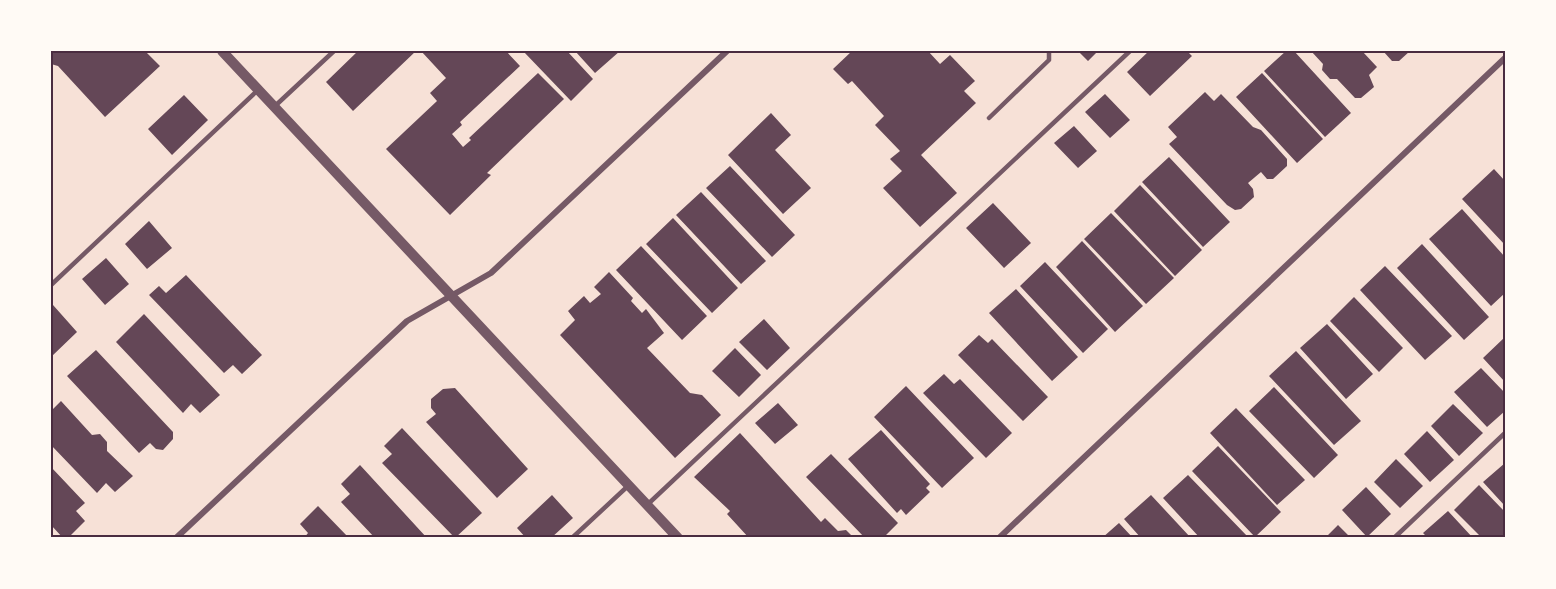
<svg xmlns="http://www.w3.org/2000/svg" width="1556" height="589" viewBox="0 0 1556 589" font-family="'PT Sans Narrow',sans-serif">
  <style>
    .building { fill: #644757 }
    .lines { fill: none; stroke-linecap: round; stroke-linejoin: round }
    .service { stroke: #755966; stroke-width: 4.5 }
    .minor { stroke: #755966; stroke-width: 6 }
    .tertiary { stroke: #755966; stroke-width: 10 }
    .neatline { fill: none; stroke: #4a2c40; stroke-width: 2 }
  </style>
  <rect width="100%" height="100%" fill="#f7e1d7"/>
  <path class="building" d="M51,51H145L160,66L105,117L58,66L51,64Z
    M358,51H416L353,111L326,82Z
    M421,51H506L520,66L460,122L462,125L452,134L463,147L471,140L469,138L538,73L564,99L487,173L491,175L450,215L386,149L437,101L430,93L446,78Z
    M523,51H567L593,79L571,101Z
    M575,51H620L595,73Z
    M852,51H928L940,64L950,55L975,81L964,91L976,103L921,155L957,193L920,227L883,188L902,171L890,159L900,151L875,125L884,116L852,81L848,84L833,69Z
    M1078,51H1098L1088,61Z
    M1149,51H1187L1192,56L1150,96L1127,72Z
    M1286,51H1294L1351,113L1325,137L1264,71Z
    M1311,51H1362L1377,67L1369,75L1374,87L1361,98H1355L1337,79H1330L1322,70L1323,64Z
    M1383,51H1410L1399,61H1392Z
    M1262,73L1323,139L1297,163L1236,97Z
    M1205,92L1214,101L1221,94L1253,127L1261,130L1287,159V166L1273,179H1267L1261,172L1248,183L1253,189L1254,197L1241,209L1235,210L1227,205L1169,144L1177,137L1168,127Z
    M1105,94L1130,120L1110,138L1085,112Z
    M184,95L208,120L172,155L148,129Z
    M771,113L791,135L775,150L811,188L783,214L728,155Z
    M1074,126L1097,151L1078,168L1054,143Z
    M1169,157L1230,222L1203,247L1142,182Z
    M730,166L795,235L772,257L706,188Z
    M1494,169L1505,181V245L1462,199Z
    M1140,185L1202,250L1175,276L1114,211Z
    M701,192L766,261L741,284L676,215Z
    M993,203L1031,243L1004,268L966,228Z
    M1462,209L1505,257V293L1491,306L1429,239Z
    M1111,213L1174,278L1146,304L1084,239Z
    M673,218L738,288L712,313L646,244Z
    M149,221L172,248L147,269L125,244Z
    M1082,241L1143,306L1115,332L1056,267Z
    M1422,244L1489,317L1464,340L1397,268Z
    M641,246L707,316L682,340L616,270Z
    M106,258L129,284L105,305L82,279Z
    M1045,262L1108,329L1083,353L1020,286Z
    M1385,266L1452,336L1425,360L1360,290Z
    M609,272L633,298L631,301L642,313L646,309L664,333L647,348L690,393L702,395L721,415L675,458L560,335L575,320L568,311L584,296L590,303L601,294L594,287Z
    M186,275L262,355L242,374L233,365L224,373L149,295L159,286L166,293Z
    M1016,289L1078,357L1052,381L989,313Z
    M1354,297L1403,348L1379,372L1330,321Z
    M53,305L77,332L51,357V308Z
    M144,314L220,395L200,413L191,404L183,413L116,342Z
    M764,319L790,348L767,370L739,342Z
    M1327,324L1373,374L1346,399L1300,348Z
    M979,335L988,343L992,339L1048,397L1023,421L958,355Z
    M1505,337V382L1483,358Z
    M735,348L761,375L739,397L712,371Z
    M96,350L173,432V439L163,450L156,449L150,443L139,453L67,376Z
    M1296,351L1361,421L1334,445L1269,376Z
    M1481,368L1505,393V411L1487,427L1454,392Z
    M944,374L954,384L960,379L1012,433L986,458L923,393Z
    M906,386L974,458L942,488L874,417Z
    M1274,387L1338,455L1314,478L1249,411Z
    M455,388L528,469L497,498L426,422L436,414L431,408V399L443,389Z
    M61,401L92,435L100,434L107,442V451L133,476L115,492L106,483L97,493L51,445V411Z
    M778,403L798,425L775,444L755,423Z
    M1453,404L1483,433L1459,456L1431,426Z
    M1236,408L1305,480L1277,505L1210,433Z
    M402,428L482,513L455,538L382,463L392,454L384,446Z
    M881,430L930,484L926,488L930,492L906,515L901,509L897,513L848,459Z
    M1427,431L1454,460L1430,482L1404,454Z
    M740,433L821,522L825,518L838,531L846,530L854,538H749L727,514L730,511L694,477Z
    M1218,446L1281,512L1255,537L1192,471Z
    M831,454L898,523L883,538H865L806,477Z
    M1396,459L1423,486L1400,508L1374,482Z
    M1505,463V506L1483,482Z
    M360,465L427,538H375L341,502L350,494L341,484Z
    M51,467L85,503L76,511L85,521L68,538H63L51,525Z
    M1188,475L1249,538H1200L1163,498Z
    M1479,485L1505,512V535L1502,538H1482L1454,510Z
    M1366,487L1391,514L1367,537L1342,510Z
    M552,495L573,518L551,538L546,535L543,538H526L517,528Z
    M1151,495L1191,538H1141L1124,519Z
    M318,506L349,538H304L308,533L300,524Z
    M1448,511L1473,538H1428L1423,533Z
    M1119,523L1133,538H1102Z
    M1338,525L1351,538H1325Z"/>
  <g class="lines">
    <path class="service" d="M275,106L334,51
      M989,118L1049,60V51
      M51,285L258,90
      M647,505L1130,51
      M572,538L629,485
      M1394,538L1505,433"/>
    <path class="minor" d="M176,538L407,321L491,273L727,51
      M999,538L1505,58"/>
    <path class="tertiary" d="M222,51L678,538"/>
  </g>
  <rect width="1556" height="589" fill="none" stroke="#fffaf5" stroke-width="105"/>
  <rect x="52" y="52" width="1452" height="484" class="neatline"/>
</svg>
